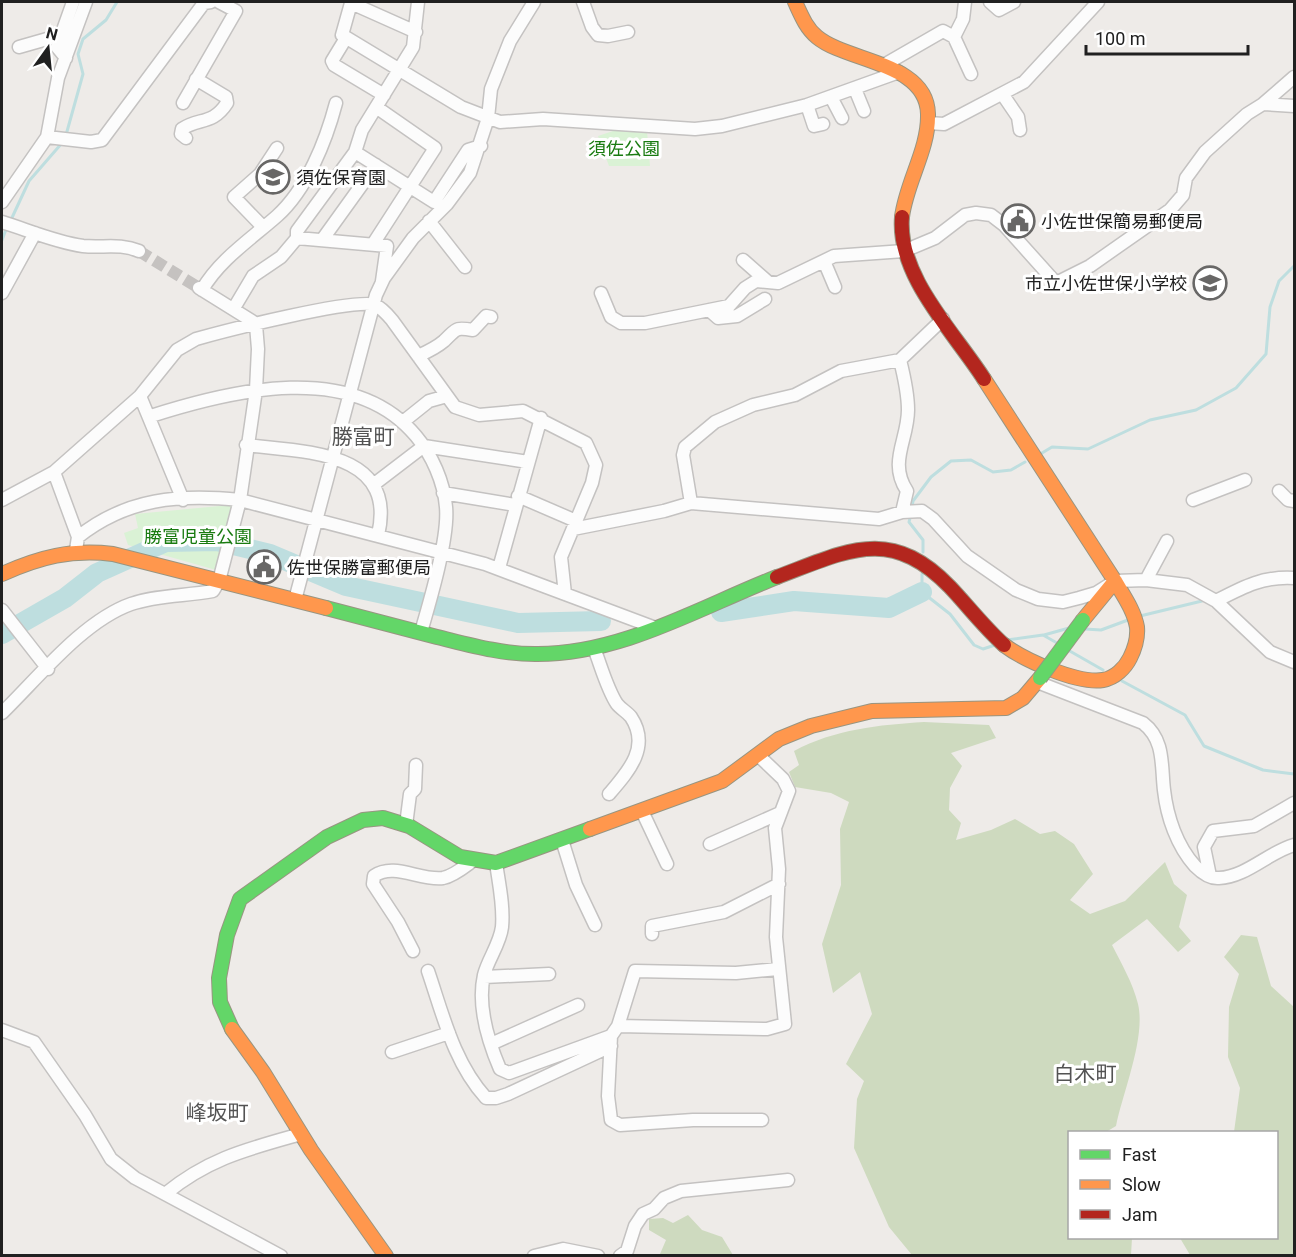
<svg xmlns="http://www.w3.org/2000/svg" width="1296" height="1257" viewBox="0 0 1296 1257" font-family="Roboto,'Noto Sans JP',sans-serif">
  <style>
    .forest { fill: #cedabf }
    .park { fill: #daf2d5 }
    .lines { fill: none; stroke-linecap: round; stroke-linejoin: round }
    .stream { stroke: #bededf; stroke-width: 3 }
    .river { stroke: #bededf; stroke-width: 20 }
    .street-tunnel { stroke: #c5c2c0; stroke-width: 12; stroke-dasharray: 12 6; stroke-linecap: butt }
    .street-casing { stroke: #c4c2c1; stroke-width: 15 }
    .fast-casing { stroke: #989581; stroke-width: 16 }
    .slow-casing { stroke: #989581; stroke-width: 16 }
    .jam-casing { stroke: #989581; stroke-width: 16 }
    .street { stroke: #fcfcfc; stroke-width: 12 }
    .fast { stroke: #63d668; stroke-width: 14 }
    .slow { stroke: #ff974d; stroke-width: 14 }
    .jam { stroke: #b3261e; stroke-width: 14 }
    .fast-bridge-casing { stroke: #989581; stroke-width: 16; stroke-linecap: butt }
    .fast-bridge { stroke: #63d668; stroke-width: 14 }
    .labels { text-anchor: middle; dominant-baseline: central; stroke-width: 6; stroke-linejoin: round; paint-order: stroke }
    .park-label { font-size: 18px; fill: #197b10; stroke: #fff }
    .poi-label { font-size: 18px; fill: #202020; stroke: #fff; text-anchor: start }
    .quarter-label { font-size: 21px; fill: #535353; stroke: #fff }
  </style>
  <rect width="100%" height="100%" fill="#eeebe8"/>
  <path class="forest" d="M924,722L989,725L996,738L951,753L962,766L950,788L949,810L961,823L956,840L991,830L1015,819L1040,834L1055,831L1074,844L1093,874L1070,900L1090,914L1125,901L1165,862L1174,884L1187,895L1179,927L1191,941L1178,952L1147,919L1112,945C1121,963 1133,983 1138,1004C1146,1037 1123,1092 1116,1126L1106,1132H1070V1238H1132L1131,1255H912L889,1227L854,1148L857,1099L864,1081L846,1064L872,1014L860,972L833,993L822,944L841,885L840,829L849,802L831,793L795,787L789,772L799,765L794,751C835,729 879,725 924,722Z
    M1241,935L1257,937L1271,986L1294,1007V1255H1190L1180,1238H1276V1132H1234L1240,1088L1228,1057L1229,1007L1239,974L1224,957Z
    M688,1215L702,1230L722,1237L733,1255L660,1254L666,1240L649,1230V1219L663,1218L673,1223Z"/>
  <path class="park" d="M619,129L647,131L650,166H609L598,136Z
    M230,505L234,509L216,570L128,545L124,533L138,528L135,514Z"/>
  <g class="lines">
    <path class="stream" d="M66,135L83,74L78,54L83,39L106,20L117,2
      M10,222L29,181L62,143
      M2,240L7,227
      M1042,453L1052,447L1088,449L1150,420L1196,410L1236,388L1266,354L1270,307L1279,281L1294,266
      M912,507L913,501L931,477L951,461L971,460L993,472L1011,470L1025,462
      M911,514L909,522L923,540V552
      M922,574V592L950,614L974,645L983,649L995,645
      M1140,616L1202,601
      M1085,629L1101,630L1128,620
      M1044,635L1069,628
      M1007,640L1043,635L1057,643
      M1068,650L1103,670
      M1122,681L1185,715L1204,746L1263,770L1294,774"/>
    <path class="river" d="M721,612L794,601L889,608L922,592
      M2,634L65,598L97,573L166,542L217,541L270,554L346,586L518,623L601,621"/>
    <path class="street-tunnel" d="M139,251L199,288"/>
    <g class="street-casing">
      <path id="street" d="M583,2L592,27L598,35L608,36L628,32
        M990,2L999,10L1014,2
        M416,32L351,3L342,35L461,107L500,122L543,119L695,129L722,126L807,105L899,72
        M954,37L963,19L965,2
        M346,38L332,61L334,65L384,95
        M19,47L61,35
        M66,58L57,47L73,2
        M884,65L943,31L954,37L971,74
        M855,89L864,111
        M1003,95L1018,117L1020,130
        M831,97L842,118
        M183,103L236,11L219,2
        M1263,104L1294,106
        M807,105L814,126L823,124
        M928,123L944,124L1024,82L1098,2
        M47,137L91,142L102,140L204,3L211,2
        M186,138L181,134L182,129C199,117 212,126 227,103L226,97L196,79
        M355,152L434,202L468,150L481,146
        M2,202L47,137L58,78L86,2
        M429,221L465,267
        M2,222C28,230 55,242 83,246C103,248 120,243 139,251
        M263,227L234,197L260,174L277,148
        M297,238L387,246L382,281
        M322,240L376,165
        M373,244L435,148L376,107
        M743,260L768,282
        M824,261L835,287
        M202,290C219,260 251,239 277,216C307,189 326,141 336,103
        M2,293L35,233
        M601,293L611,317L621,323H645L729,306L745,288L756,281L778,283L834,256L904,251L935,238L965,215L976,213L991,215L1004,225L1056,283L1090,266L1170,210L1183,195L1186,178L1205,152L1247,114L1263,104L1294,77
        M234,308L253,276L281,257L297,238V231L355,152L362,130L413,47L418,2
        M709,310L718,318L737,316L765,299
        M418,356C427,352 437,347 444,341C457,329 454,327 473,330L486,316L491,317
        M900,360C904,376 908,393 908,410C908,440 888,462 907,491L902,512
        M140,396L183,500
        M151,416C232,390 353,360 416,436C432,455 444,482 446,507C449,537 430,601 421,632
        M404,421L429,401L447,396
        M246,445C303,452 398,450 378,535
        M54,472L78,537
        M373,485L424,446L528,462
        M1279,491L1288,500L1294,501
        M443,493L515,505
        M518,496L576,521
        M2,500L54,472L140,396L177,350L196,339C224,331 354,298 375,305C382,308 387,314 392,320L455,407L479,415L523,411L586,443L596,465L592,483L561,557L565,594
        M1193,500L1245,480
        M691,503L683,455L685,447L715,422L753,405L795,395L841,371L900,360L943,319
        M573,529L664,511L691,503L879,519L902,512L922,511L933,519L967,556L1016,590L1038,599L1063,602L1079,598L1096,593L1115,581L1146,580L1187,585L1216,601L1270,652L1294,662
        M76,550L78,537C127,498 179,494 240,500L485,564L653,627
        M499,568L541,418
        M1146,580L1167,541
        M295,600L376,295L384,278L413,238L447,204L470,173L488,118L491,89L510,41L534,2
        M1216,601C1243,587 1263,576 1294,578
        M2,610L48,669
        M594,648C601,666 607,689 617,704C621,709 627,712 631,717C651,747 628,772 609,794
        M1037,682L1143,723C1165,740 1161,765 1164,790C1167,817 1177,846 1195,866C1201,872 1210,879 1219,878C1246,877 1269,852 1294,845
        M2,713C38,678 83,621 131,604C157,595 186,596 213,591L219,581L240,500L256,390L258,349L256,325L252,321L199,288
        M642,811L667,864
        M406,825L410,794L415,789L416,765
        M562,840L576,885L595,925
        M710,844L780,813
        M496,863C499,884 504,906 502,927C500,944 488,959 484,975C477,1006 488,1041 500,1069L509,1073L611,1036
        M1210,876L1204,847L1213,831L1254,826L1294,803
        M652,934V926L724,912L779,884
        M413,951L398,922L373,884L374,876C394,862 420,881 443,878C453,876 463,868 471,862
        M428,971C443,1015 454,1063 486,1098H496L508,1094L611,1046
        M484,977L549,974
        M618,1026L767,1029L785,1024L776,937L779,869L775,828L789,791L783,779L759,756
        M2,1030L34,1042L85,1115L111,1159L135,1178L281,1256
        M491,1044L578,1005
        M392,1052L449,1033
        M762,1120H693L620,1125L611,1120L608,1096L611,1036L618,1026L635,971L736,973L778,969
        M165,1194C209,1158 248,1149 301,1134
        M534,1256L563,1249L598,1256
        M620,1256L627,1251L635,1226L643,1214L654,1209L664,1198L681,1191L788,1180"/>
    </g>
    <g class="fast-casing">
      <path id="fast" d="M326,608C363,618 400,627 437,637C470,645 501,654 535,654C621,655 700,607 777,577
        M232,1029L220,1002L219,978L227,935L240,899L327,837L363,820L383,818L409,826L460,857L496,863L590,829"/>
    </g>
    <g class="slow-casing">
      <path id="slow" d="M795,2C801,15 806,28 817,37C847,62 927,62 928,114C929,149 906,183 902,217
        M984,379L1115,581C1123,595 1134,610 1137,627C1138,638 1135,648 1130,658C1125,668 1115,678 1103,680C1077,684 1024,660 1004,645
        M2,574C40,557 71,549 113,554L326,608
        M1083,620L1115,581
        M590,829L722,781L779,739L811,726L872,711L1006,708L1023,698L1040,678
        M232,1029L263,1072L311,1150L386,1256"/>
    </g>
    <g class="jam-casing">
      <path id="jam" d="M902,217C897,276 954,332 984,379
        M777,577C847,551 890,525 950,587C968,606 984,627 1004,645"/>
    </g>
    <use href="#street" class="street"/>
    <use href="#fast" class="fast"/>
    <use href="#slow" class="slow"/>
    <use href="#jam" class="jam"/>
    <g class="fast-bridge-casing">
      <path id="fast-bridge" d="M1040,678L1083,620"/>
    </g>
    <use href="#fast-bridge" class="fast-bridge"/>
  </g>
  <defs>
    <g id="school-ring" transform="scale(1.725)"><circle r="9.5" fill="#fff" stroke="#686766" stroke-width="1.5"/><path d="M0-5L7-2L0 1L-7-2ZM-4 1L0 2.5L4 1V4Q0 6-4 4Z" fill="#686766"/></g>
    <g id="civic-ring" transform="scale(1.725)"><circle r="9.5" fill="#fff" stroke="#686766" stroke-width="1.5"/><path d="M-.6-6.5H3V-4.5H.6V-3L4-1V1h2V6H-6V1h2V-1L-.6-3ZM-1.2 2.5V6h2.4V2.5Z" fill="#686766"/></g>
  </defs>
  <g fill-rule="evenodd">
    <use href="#school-ring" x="273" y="177"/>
    <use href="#civic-ring" x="1018" y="221"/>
    <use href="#school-ring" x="1210" y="283"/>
    <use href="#civic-ring" x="264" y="567"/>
  </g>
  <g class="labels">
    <g class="park-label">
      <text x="624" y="148">須佐公園</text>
      <text x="198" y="536">勝富児童公園</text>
    </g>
    <g class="poi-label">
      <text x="296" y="177">須佐保育園</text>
      <text x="1041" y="221">小佐世保簡易郵便局</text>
      <text x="1187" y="283" text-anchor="end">市立小佐世保小学校</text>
      <text x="287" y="567">佐世保勝富郵便局</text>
    </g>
    <g class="quarter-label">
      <text x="363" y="437">勝富町</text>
      <text x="1085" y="1074">白木町</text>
      <text x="217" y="1113">峰坂町</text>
    </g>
  </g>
  <rect width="1296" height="1257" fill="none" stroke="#202020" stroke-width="6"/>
  <rect x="1068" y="1131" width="210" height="108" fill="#ffffff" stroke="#a6a6a6" stroke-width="1.5"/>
  <rect x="1080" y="1150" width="30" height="9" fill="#63d668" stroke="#a6a6a6" stroke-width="1.5"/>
  <text x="1122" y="1161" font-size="18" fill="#202020">Fast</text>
  <rect x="1080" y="1180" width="30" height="9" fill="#ff974d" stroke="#a6a6a6" stroke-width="1.5"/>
  <text x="1122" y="1191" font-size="18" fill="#202020">Slow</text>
  <rect x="1080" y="1210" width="30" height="9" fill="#b3261e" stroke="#a6a6a6" stroke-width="1.5"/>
  <text x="1122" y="1221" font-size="18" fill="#202020">Jam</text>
  <g transform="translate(48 48) rotate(15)" stroke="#ffffff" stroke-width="4.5" paint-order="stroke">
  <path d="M0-4.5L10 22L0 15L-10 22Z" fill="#202020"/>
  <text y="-9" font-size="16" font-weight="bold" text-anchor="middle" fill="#202020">N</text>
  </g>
  <path d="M1086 45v9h162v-9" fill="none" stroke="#202020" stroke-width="3"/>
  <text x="1095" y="45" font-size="18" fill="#202020" stroke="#ffffff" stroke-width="4.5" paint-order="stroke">100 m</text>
</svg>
